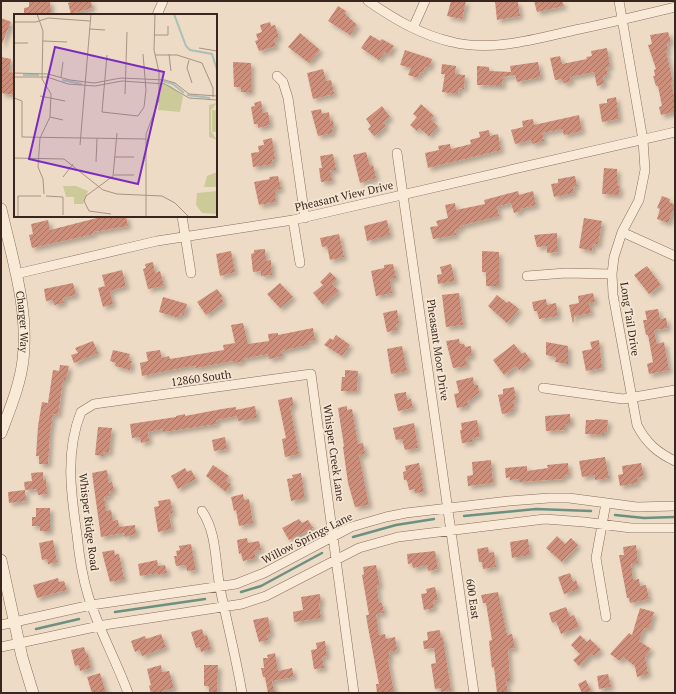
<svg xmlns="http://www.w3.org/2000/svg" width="676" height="694" font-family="'PT Serif',serif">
	<defs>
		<pattern id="building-hatch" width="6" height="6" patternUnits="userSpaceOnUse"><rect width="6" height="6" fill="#cc8f7b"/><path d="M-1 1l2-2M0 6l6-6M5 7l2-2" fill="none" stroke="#a77564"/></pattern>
		<filter id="shadow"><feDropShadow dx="3.5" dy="3.5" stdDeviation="2" flood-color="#0004"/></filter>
	</defs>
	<rect width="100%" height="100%" fill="#eedbc5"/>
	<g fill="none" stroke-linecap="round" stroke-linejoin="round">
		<path stroke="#6d9081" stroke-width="2.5" d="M615,515L644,518L675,517
			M464,516L536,509L591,511
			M353,537L396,525L434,519
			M241,592L261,586L322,553
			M115,612L205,599
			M36,629L79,619"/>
	</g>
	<path fill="url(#building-hatch)" filter="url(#shadow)" d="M29,1H50L51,14L24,15V8L29,7Z
		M74,1H91L92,8L71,14L68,3Z
		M451,1H466L462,19L447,16Z
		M495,1L518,2L520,16L497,20Z
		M534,1H562L564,6L537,12Z
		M338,6L346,11L345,14L357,25L350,35L328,21Z
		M1,18L11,22L1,46Z
		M270,22L271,26L275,25L279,38L274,39L276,46L259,51L255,41L258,40L256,34L262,32L260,25Z
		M668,32L671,42L667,43L668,51H666L673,82L671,83L675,100V112L661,115L659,107L662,106L658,86H656L653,76H655L654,70L656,69L648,45L652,44L650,35Z
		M300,33L320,50L309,63L288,47Z
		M370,35L380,41L382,39L394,46L388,55L385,52L379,60L361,48Z
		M607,48L610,67L606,68L608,75L603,76L604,84L597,86L594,72L570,77L571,82L563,83L562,79L555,80L550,58L560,56L562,64L587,59L586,57L592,56L591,51Z
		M405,50L432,59L429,68L425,67L423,73L420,72L418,78L408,75L411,68L400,65Z
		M1,57L11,59L9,72L15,73V95L1,93Z
		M233,62L251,63V92H241V87H234Z
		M538,62L541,77L517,82L515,75L503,77L502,86L477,85V66L489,67V71L511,72L510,66Z
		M442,64L456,66L455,74L465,75L464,89L459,88L458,94L442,92L445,74H441Z
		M323,69L326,81L331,80L334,94L313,99L307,73Z
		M616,97L619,119L602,122L599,104L607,103V99Z
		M261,101L263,113L268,112L270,125L258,128V124H254L251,107L255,106L254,103Z
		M421,104L434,116L431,120L438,126L429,136L419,128L417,131L410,125L417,117L413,114Z
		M382,106L390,117L383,123L386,126L374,136L368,129L371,126L366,119Z
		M321,109L322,114L329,112L330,121L333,120L334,128H332L333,133L318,136L311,111Z
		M579,115L582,131L564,135L562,129L542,133L544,141L532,144L531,140L515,144L511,130L523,127L522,121L533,119L534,125Z
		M489,130L490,136L498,134L501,150L428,168L425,153L439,150L438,146L450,144L451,149L471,144L470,140L480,137L479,132Z
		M272,138L275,159H272L273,164L253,167L251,153L259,152L258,146L264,145L263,140Z
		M366,152L370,166L373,165L376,178L360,183L353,155Z
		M333,154L336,170H330L332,181L321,182L319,168H322L320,156Z
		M604,168L617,169V186H620L619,195L602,194Z
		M278,176L281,189L275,190V202L259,205L254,182L270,179L269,177Z
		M575,176L577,186L573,187L574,193L554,197L551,184L558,183V179Z
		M518,191L519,195L533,191L536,205L520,209L521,211L514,213L511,203L499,206L497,207L499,216L460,226L461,229L455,230L456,235L433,239L430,227L438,226L436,221L448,218L445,205L455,203L456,210L485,204L484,200Z
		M662,196L670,199L669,202L675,205L668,223L657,219L660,209L657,208Z
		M97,216H126L128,226L93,232L94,234L32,248L29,235L33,234L31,224L48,220L50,230L97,218Z
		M584,218L602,221L598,245L593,244L592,251L579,248Z
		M387,220L390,235L367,241L364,226Z
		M557,233L558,252L547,253V246L537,247L534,235Z
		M339,234L344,257L330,260L327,246L322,247L320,238Z
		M265,249L266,261L271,260L272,275L261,276V271L253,272L251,254L254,253V250Z
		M231,251L235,272L220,276L216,254Z
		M482,251L499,252V286H486V272H482Z
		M153,262L155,273L160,271L164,286L148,289L143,269L146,268L145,264Z
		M393,264L396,278L390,279L392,293L376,296L371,271L384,268V265Z
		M451,264L455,281L438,284L437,275L442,274L440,267Z
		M647,266L661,285L649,294L634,275Z
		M122,270L126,286L110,291L113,304L103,307L98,288L105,286L102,275Z
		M330,272L337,279L332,284L339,291L323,305L313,293L323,285L320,282Z
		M73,283L76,295L63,298L64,303L54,305L53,300L46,301L44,289Z
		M280,283L293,297L280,308L267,294Z
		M217,289L223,297L221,298L224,302L206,315L197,302Z
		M459,293L463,325L446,327L442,295Z
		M593,293L595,302L589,303L591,313L575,316V314L573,324L569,305L579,303L578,296Z
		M497,295L507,303L509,301L519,309L507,323L488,306Z
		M163,297L187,304L184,315L180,314L179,318L159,312Z
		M546,299L547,305L556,303L558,316L539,319L537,311H534L532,302Z
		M658,309L660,319L666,318L668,328L654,330L657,344L664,342L669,370L649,374L647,364L653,362L648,335H646L643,320H647L645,311Z
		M397,310L399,323L396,324L397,330L387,332L383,313Z
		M243,323L248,344L269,341L268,334L278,333V335L313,328L315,340L307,342V345L281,351L282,356L269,359L268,354L242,359V362L233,363V361L196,368V366L186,367L142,376L140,363L148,361L146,352L160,350L162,358L169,356L170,359L224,350L223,345L235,343L231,325Z
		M336,335L350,345L342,356L324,345L330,338L333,340Z
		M459,339L460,344H464L465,347L471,346L472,356L466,357L467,366L453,368L446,341Z
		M599,340L602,368L586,371L582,351L592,349L590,342Z
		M93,341L98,353L74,363L71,355L78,353L75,348Z
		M546,342L568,346V364L555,362L556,357L546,355Z
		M514,344L522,354L525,352L531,361L519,370L516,366L504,375L493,360Z
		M402,346L407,371L391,374L387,349Z
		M113,350L130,354L128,360L132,361L130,370L115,366L116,363L110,361Z
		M60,365L69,366L66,380H63L58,415L53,414L50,433L48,464H39V456H36L38,426L42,402L48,403L53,370L59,371Z
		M345,370L358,371L357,391H341L342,377H345Z
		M473,377L474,385H478L479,393L467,402V406L457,408L454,394L459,393L456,381Z
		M514,387L516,400L513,401L515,408L512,409V412L502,414L498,395L503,394V389Z
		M406,392L407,400L411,399L413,408L398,411L394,394Z
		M292,397L294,406L290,407L299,454L285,457L282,439L286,438L278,400Z
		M255,406L257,418L238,421L237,416L216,420L217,424L163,432V429L148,432L149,441L141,443L140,437L132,438L130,424L176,417V416L185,414V416L222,409L236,407V410Z
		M347,406V410L352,409L358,444L363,443L365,454L359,455L369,505L355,507L348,483L343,447L344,446L338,408Z
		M570,414L571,424H565V430L546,431L545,416Z
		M595,419L608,420L607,431H604V435L585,434L586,420H595Z
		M477,420L480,437L472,438V442L462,443L460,430H462L461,423Z
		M414,423L418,448L405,450L402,439L396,440L393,428Z
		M98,427L112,428L109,453L103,452V456L95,455Z
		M225,437L227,449L214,451L212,440Z
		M605,457L609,478L595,480V475L582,477L579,461Z
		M491,460L493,483L468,486L467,476L473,475L472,462Z
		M419,463L424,492L415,493V489L409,490L407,480H404L403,472L406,471L405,466Z
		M568,463L569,475L563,476V479L519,482V479L510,480V477L506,478L505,468L527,466V471L548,468L547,465Z
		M641,463L644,476L637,478V483L620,486L618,475L623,474L622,466Z
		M213,465L229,476L226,481L231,484L226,492L206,476Z
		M185,468L187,472L191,470L196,479L178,489L171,476Z
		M107,470L109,483L112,482L114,491H109L110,496L104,497L106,511L111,510L113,521L118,520L119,527L135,525L136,534L125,537L124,533L101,537L92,473Z
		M43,472V480L46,479L47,494L38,495L37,489L25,490L24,482L32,481L31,473Z
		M301,473L305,498L291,501L287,479L293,478L292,475Z
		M25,490L26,501L9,503L8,492Z
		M243,494L244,500L249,499L253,523L239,526L236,510L234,511L231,497Z
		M170,499L173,513L169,514L172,529L158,532L154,507L159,506L158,501Z
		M36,508H50V531H40V526H32V517H36Z
		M299,519L302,523L308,520L313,528L289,540L282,528Z
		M557,536L565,544L571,538L578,545L562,562L546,548Z
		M247,538L248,543L259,541L261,550L254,551L256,558L243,561L241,553L239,554L237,540Z
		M528,539L530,555L512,558L510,542Z
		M53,540L57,562L48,564L47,559L42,560L39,543Z
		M191,544L196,570L187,571L186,565L176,566L174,556H177L176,551L180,550L179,546Z
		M636,545L638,563H631L633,580L639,579L640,586L646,585L649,599L630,603L629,598H627L619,555H624L623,547Z
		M488,547L489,553L494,552L496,567L483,569L482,562H479L477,549Z
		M114,550L115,555L119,554L124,579L110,582L102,552Z
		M435,551L438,569L428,571L427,565L413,568L412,563L408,564L407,554Z
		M157,560L158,566L165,565L167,573L158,575V573L140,576L138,564Z
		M376,565L380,585L377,586L379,603H382L384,613L376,614L379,635L385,634L386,639L395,637L397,650L389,652L390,659L388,660L394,692L386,693H377L376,684H379L368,627L366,615H369L362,575L364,574L363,567Z
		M570,573L573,582L576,580L579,589L564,594L558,577Z
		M58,578L59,582L64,581L67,590L37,598L33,585Z
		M435,587L438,600L433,601L434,608L424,610L421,594L427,593L426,589Z
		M498,592L507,635L512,634L515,648L508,649L510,681H506L508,693H497L494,667L492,668L489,641L492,640L486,603H483L481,595Z
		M320,594L321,603L319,604L321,618L294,622L293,612L303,610L301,597Z
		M566,607L570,617L574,615L579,627L561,634L556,621L552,623L549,613Z
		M640,608L654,612L649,629L644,628L639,641L651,649L645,657L648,674L637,677L635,666L623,657L620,661L610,654L629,633L632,635Z
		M268,617L271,634L267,635L268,640L259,642L253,620Z
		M202,629L204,636L207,635L211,649L201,652L200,647L196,648L191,632Z
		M440,630L441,638H443L451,690L441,692V688L435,689L431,664L436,663L434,648L424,649L423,641L428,640L427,632Z
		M161,634L166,647L142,656L140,650L135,652L131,641L145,636L146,639Z
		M580,635L587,642L590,639L601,650L594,656L591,654L579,666L573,660L580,654L571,645Z
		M325,641L327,656L322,657L324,668L314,669L311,650L317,649L316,643Z
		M84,647L86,654H88L91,668L80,671L79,665L75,666L71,650Z
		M275,653L278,671L292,668L294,677L272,681L275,693H268L265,677H263L261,668H264L263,658H268L267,655Z
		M161,665L162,672L169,671L174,688L162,691L163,693H151L149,686L151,685L147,669Z
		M204,665H218L217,692H209V686H204Z
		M100,673L106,693H92L87,677Z
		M608,674L611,687L599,689L597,676Z
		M586,680L591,691L582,693L578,684Z"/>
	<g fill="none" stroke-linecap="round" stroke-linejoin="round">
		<defs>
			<path id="minor" d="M368,1C394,19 421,35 452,42C492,52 535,39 575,30C608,23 642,15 675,7
				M619,1L643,140L645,170L639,200L622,232L614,257L612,274L613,295L637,425C646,443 658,453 675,461
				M157,15L163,1
				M413,28L425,1
				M277,76L283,82L288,98L305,218
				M397,153L474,693
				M182,216L191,273
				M293,220L300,263
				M622,232L675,256
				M16,274L157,241L293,220L675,132
				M527,276L566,273L612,274
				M543,388L623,399L675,390
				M606,503L596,558L606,617
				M202,511C217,533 215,562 220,588C227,623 236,657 242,693
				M1,625L91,605L236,584L264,573L351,527L386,517L406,513L509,501L549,498H569L637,507L675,506
				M1,647L104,625L242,604L266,596L359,548L398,537L545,519L584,522L631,528H675
				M128,693C116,660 98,628 88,595C82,575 79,555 77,535C71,494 65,452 81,412L94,404L311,374L354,693"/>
			<g id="tertiary">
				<path id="s1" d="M1,209C12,258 29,309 23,360C20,385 10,409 1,433"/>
				<path d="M1,560L22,657L33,693"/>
			</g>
		</defs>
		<use href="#minor" stroke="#896c5b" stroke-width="10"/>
		<use href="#tertiary" stroke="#896c5b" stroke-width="12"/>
		<use href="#minor" stroke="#f9ead8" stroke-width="9"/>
		<use href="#tertiary" stroke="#f9ead8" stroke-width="11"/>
	</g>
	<g text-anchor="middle" stroke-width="3.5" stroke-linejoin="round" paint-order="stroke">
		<g font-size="11" fill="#39271f" stroke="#f5e6d4">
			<text transform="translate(344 196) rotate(-13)" y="4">Pheasant View Drive</text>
			<text transform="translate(630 319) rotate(81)" y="4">Long Tail Drive</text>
			<text dy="4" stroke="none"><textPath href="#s1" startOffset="115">Charger Way</textPath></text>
			<text transform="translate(438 350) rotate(82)" y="4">Pheasant Moor Drive</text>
			<text transform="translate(201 378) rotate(-8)" y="4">12860 South</text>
			<text transform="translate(334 453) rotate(82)" y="4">Whisper Creek Lane</text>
			<text transform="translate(89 522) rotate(83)" y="4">Whisper Ridge Road</text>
			<text transform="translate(307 538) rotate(-27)" y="4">Willow Springs Lane</text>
			<text transform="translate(473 599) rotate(82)" y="4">600 East</text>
		</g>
	</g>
	<g transform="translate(14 14)">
		<rect width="203" height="203" fill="#eedbc5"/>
		<path d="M203,89L197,96V117L203,126L195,123V91ZM198,96H203V118H198ZM203,158V173H190L193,162ZM203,177V200L188,199L182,191L183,179Z" fill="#ccca98"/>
		<path d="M147,70L157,72L169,82L166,98L144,96ZM49,172H62L74,177L69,190H60V183H52Z" fill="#ccca98"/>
		<path fill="none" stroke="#a6c1b5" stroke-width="2" d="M160,0L172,32L176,36L198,40L203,56M9,61H25M48,66L68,70M148,67L159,70L170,79M173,81L196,84"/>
		<path fill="none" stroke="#a69383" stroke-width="1" d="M23,0L29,17L28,65L37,80L36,103L26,124L24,153L29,165L30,180M0,8H22L34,4L76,7M76,15L91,16M141,21H154V12M29,27L53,28M0,29H14M185,34L203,37M155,40L157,57M93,41L88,98L124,102L130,93L132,76L129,40M141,41H163L188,49L199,74V83M175,46L173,54L178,69M0,59L34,60L56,66L80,69L107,64L151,66L161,69L175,80L203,82M0,63H33L54,70L81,72L108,67L151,70L175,84L203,86M47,63L49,48M111,80L113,18M26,82L51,87M0,84L8,87V123L132,125M36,103L49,106M66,131L77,0M101,143H120M0,144L50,145L89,176L103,180L148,182L161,189L175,203M82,148L83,124M100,161H120M49,163L59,150M32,182L49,183V201M97,200L75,197L70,187L72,182L99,162L103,119M4,203V182H27M8,203H38M132,203V120L145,86V58L140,36L141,0"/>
		<path fill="#7b2cbf" fill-opacity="0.15" stroke="#7b2cbf" stroke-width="2" d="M41,33L150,58L124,170L15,145Z"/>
		<rect width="203" height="203" fill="none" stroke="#39271f" stroke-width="2"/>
	</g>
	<rect width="676" height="694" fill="none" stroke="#39271f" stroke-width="4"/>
</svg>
